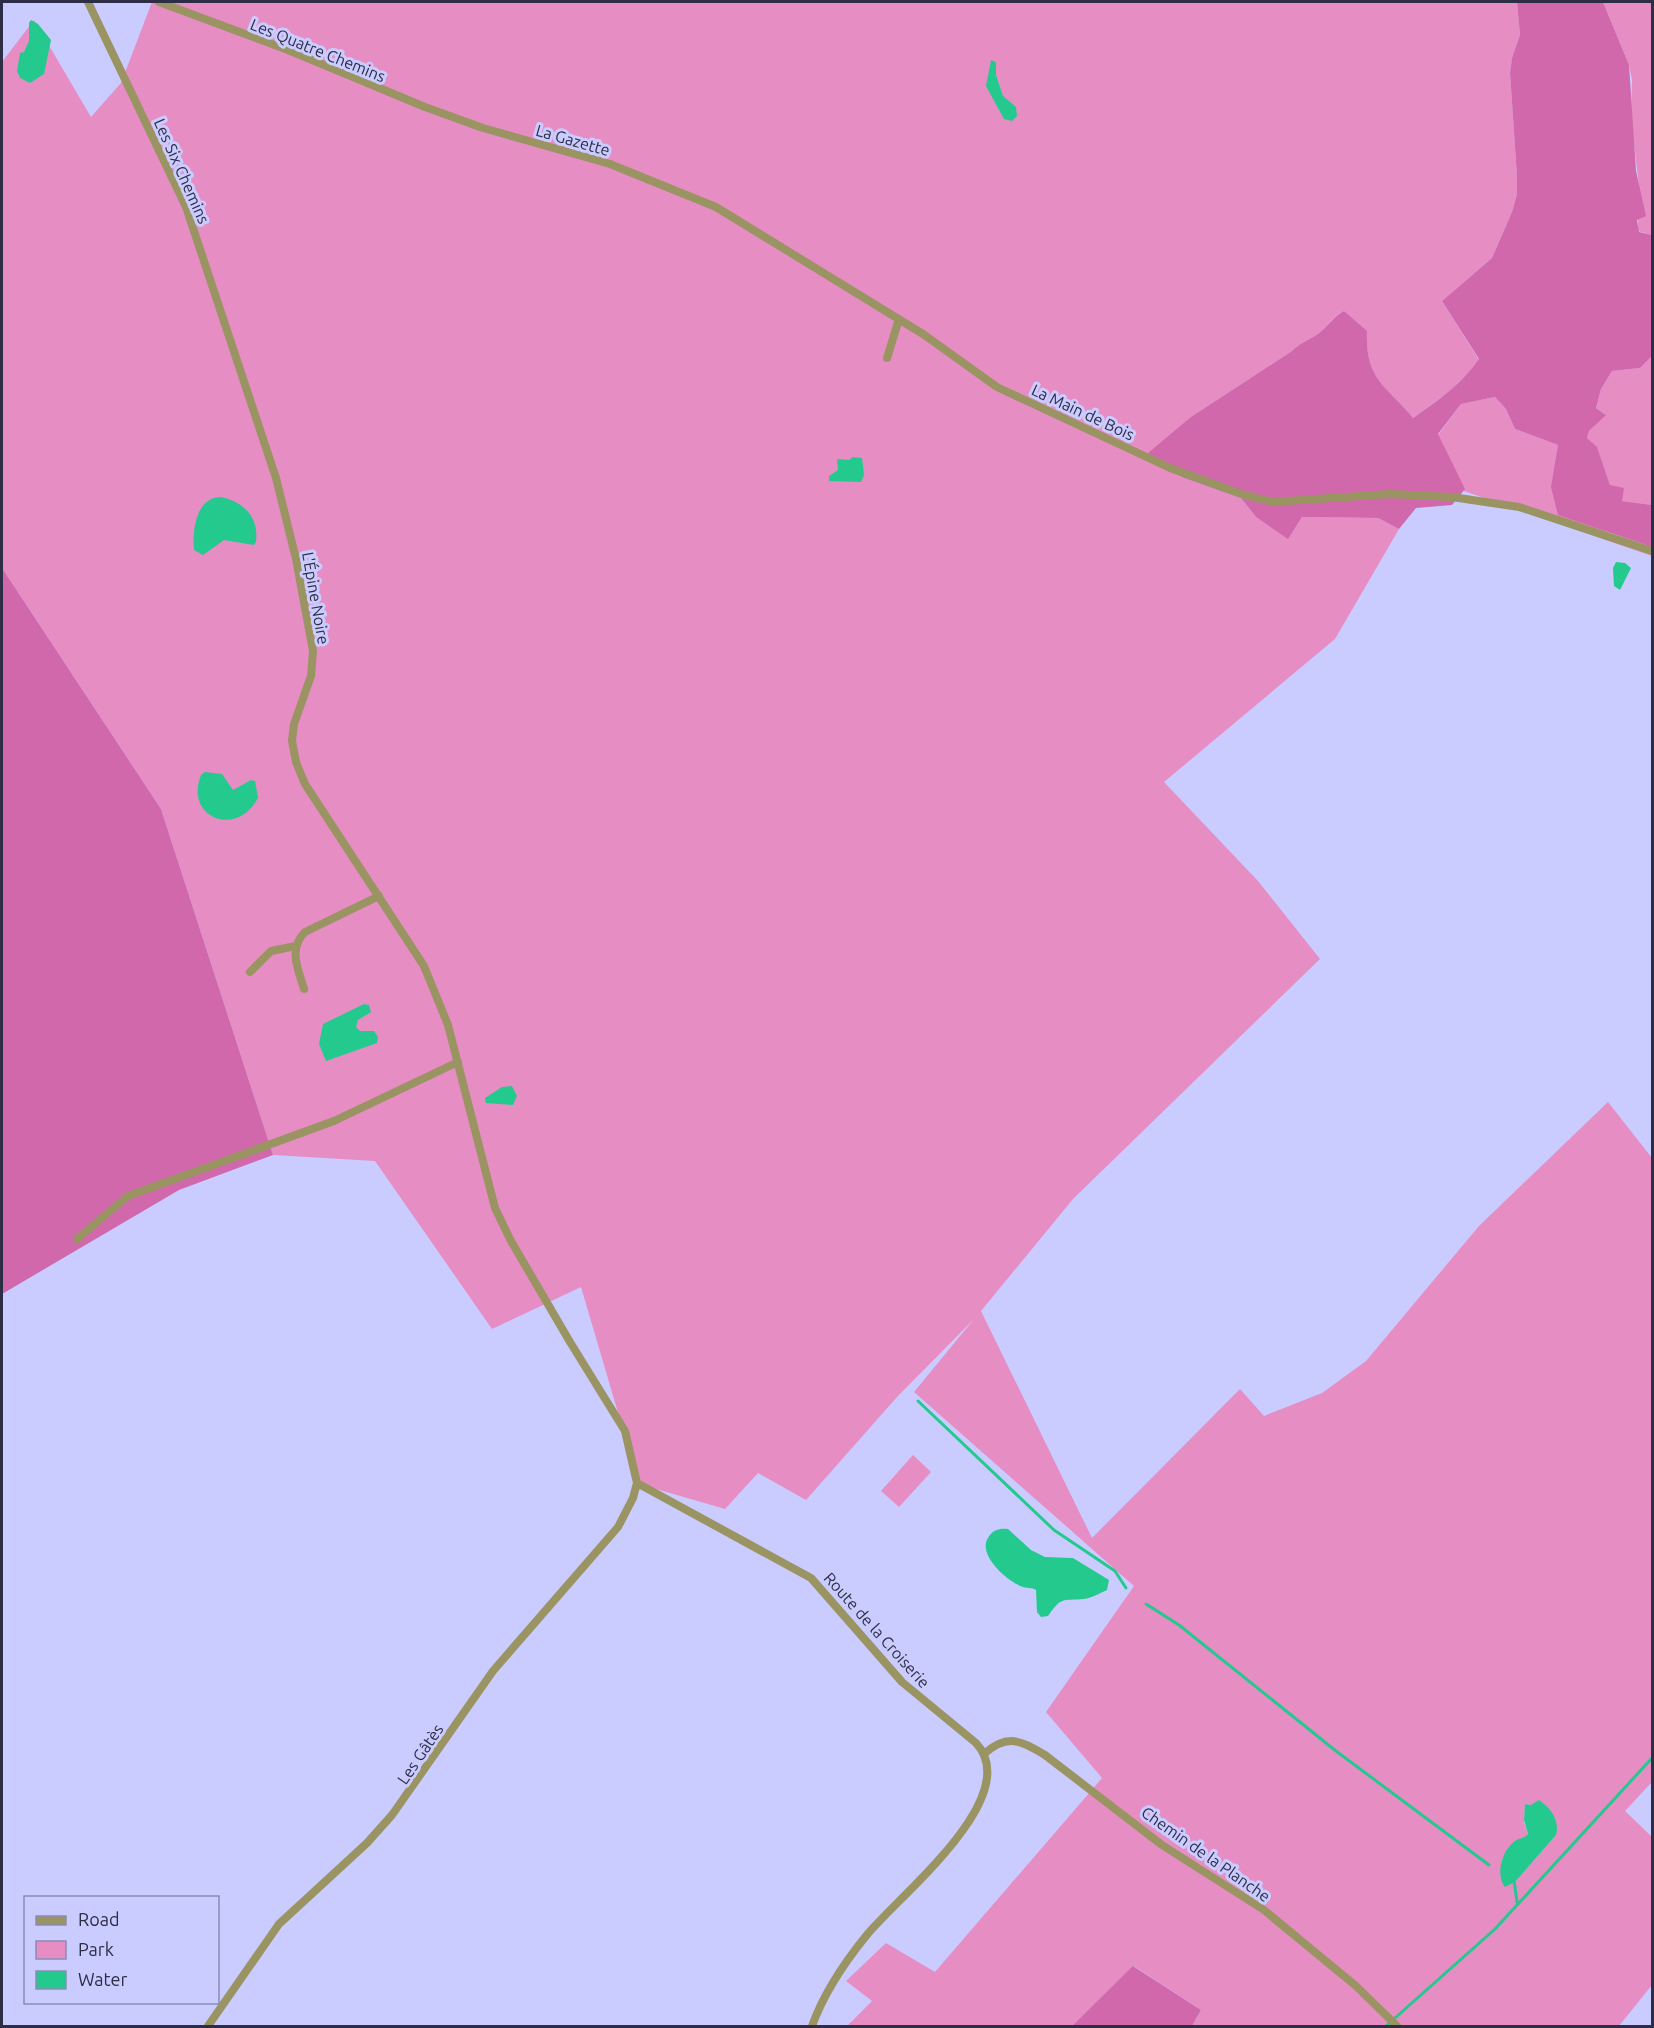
<svg xmlns="http://www.w3.org/2000/svg" width="1654" height="2028" font-family="Ubuntu,sans-serif">
	<rect width="100%" height="100%" fill="#caccff"/>
	<path fill="#e68dc4" fill-rule="evenodd" d="M152,2H1517L1520,35L1512,58L1510,73L1517,176V194L1512,212L1492,258L1442,301L1479,360C1462,383 1436,402 1413,418C1386,385 1365,381 1367,332L1344,311C1330,318 1326,330 1313,337C1305,342 1299,344 1292,351L1191,417L1184,478L1241,498L1256,517L1288,538L1302,517L1378,518L1399,529L1335,639L1164,782L1258,881L1320,959L1073,1199L981,1311L1092,1538L1240,1389L1264,1416L1322,1393L1366,1361L1479,1226L1608,1102L1652,1158V1782L1625,1811L1652,1837V1985L1619,2026H1192L1201,2010L1134,1966L1072,2026H847L872,2001L846,1981L886,1943L935,1972L1102,1778L1046,1712L1134,1586L914,1392L974,1319L897,1397L806,1500L758,1473L725,1509L639,1484L581,1287L492,1329L375,1161L273,1155L161,809L2,568V62L34,20L91,117L121,83ZM1525,1804L1531,1805L1556,1835L1515,1882L1501,1878L1502,1859L1528,1834L1524,1822Z
		M1603,2H1652V235L1638,231L1639,186L1631,118L1632,80L1629,65Z
		M1652,356V505L1622,501L1610,485L1597,448L1587,438L1589,431L1605,414L1596,408L1601,389L1612,371L1640,368Z
		M1495,397L1506,409L1515,429L1558,445L1556,464L1607,533L1652,547V556L1464,491L1438,435L1461,404Z
		M913,1455L931,1472L899,1507L881,1491Z"/>
	<path fill="#d068ab" d="M1517,2H1603L1629,65L1636,171L1646,216L1637,220L1639,232L1652,235V356L1640,368L1612,371L1601,389L1596,408L1606,415L1589,431L1587,438L1597,447L1610,485L1624,488L1622,501L1652,505V547L1558,515L1551,487L1558,445L1515,429L1506,409L1495,397L1461,404L1438,434L1465,489L1452,505L1416,508L1399,529L1378,518L1302,517L1288,539L1256,517L1241,498L1184,478L1148,453L1191,417L1292,351C1299,344 1305,342 1313,337C1326,330 1331,318 1344,311L1367,331C1365,381 1386,385 1413,418C1436,402 1463,383 1479,359L1442,301L1492,258L1512,212L1517,194V176L1510,73L1512,58L1520,35Z
		M2,568L161,809L273,1155L179,1190L2,1294Z
		M1133,1966L1201,2010L1192,2026H1072Z"/>
	<path fill="#24c98e" d="M31,20L38,24L51,40L44,74L30,83L20,78L17,71L20,53L24,52L29,41V23Z
		M991,60L996,62V75L1003,96L1016,107L1017,116L1012,121L1004,119L986,86Z
		M853,457L862,458L864,475L861,482L829,481V476L838,470L837,459L849,460Z
		M221,497C244,502 259,517 256,542L254,545L224,540L203,555L194,550C192,531 196,497 221,497Z
		M1616,562L1625,563L1631,568L1620,590L1614,586L1613,568Z
		M205,772L222,774L233,790L251,780L255,781L258,798C236,839 184,817 201,775Z
		M364,1004L369,1005L371,1012L358,1020L356,1027L360,1031H374L378,1037L377,1043L326,1061L319,1044L323,1024Z
		M512,1086L517,1096L513,1105L486,1103L485,1098L502,1087Z
		M1008,1529L1031,1550L1045,1557L1073,1558L1109,1580L1107,1590C1100,1593 1092,1598 1084,1599C1062,1601 1062,1596 1048,1616L1041,1617L1037,1612L1036,1590C1031,1587 1028,1589 1023,1587C1008,1582 977,1555 988,1538C992,1530 1000,1528 1008,1529Z
		M1539,1800C1551,1808 1560,1821 1556,1835L1515,1882L1505,1887C1495,1875 1502,1850 1515,1841C1519,1838 1523,1839 1528,1834L1524,1820L1525,1804L1531,1805Z"/>
	<g fill="none" stroke-linecap="round" stroke-linejoin="round">
		<path stroke="#24c98e" stroke-width="3" d="M918,1401L1054,1530L1115,1571L1126,1588
			M1146,1604L1179,1625L1336,1751L1489,1865
			M1514,1880L1517,1902
			M1386,2026L1495,1929L1652,1758"/>
		<path stroke="#9a9462" stroke-width="8" d="M88,2L186,207L276,478L296,559L313,651L311,676L294,724L292,741L296,762L305,784L424,966L448,1025L495,1208L511,1241L570,1342L625,1431L637,1483L633,1498L618,1527L493,1671L392,1815L367,1843L279,1924L208,2026
			M159,2L288,50L425,107L483,128L610,164L716,207L923,334L997,387L1170,468L1244,495L1273,502L1390,494L1452,497L1519,507L1652,551
			M887,358L899,319
			M250,972L271,951L296,946
			M304,989C298,969 288,949 305,932L379,896
			M77,1239L128,1196L334,1121L458,1062
			M637,1483L811,1578L902,1682L976,1743C1026,1797 897,1897 866,1936C844,1963 824,1993 812,2026
			M985,1753C1008,1733 1021,1741 1045,1755L1162,1845L1264,1910L1356,1986L1397,2026"/>
	</g>
	<g text-anchor="middle" stroke-width="6" stroke-linejoin="round" paint-order="stroke">
		<g font-size="16" fill="#2d2d46" stroke="#caccff">
			<text transform="translate(318 50) rotate(22)" y="6">Les Quatre Chemins</text>
			<text transform="translate(573 140) rotate(16)" y="6">La Gazette</text>
			<text transform="translate(182 171) rotate(66)" y="6">Les Six Chemins</text>
			<text transform="translate(1083 412) rotate(25)" y="6">La Main de Bois</text>
			<text transform="translate(316 598) rotate(80)" y="6">L'Épine Noire</text>
			<text transform="translate(877 1630) rotate(48)" y="6">Route de la Croiserie</text>
			<text transform="translate(420 1754) rotate(-56)" y="6">Les Gâtès</text>
			<text transform="translate(1206 1854) rotate(35)" y="6">Chemin de la Planche</text>
		</g>
	</g>
	<rect width="1654" height="2028" fill="none" stroke="#2d2d46" stroke-width="6"/>
	<rect x="24" y="1896" width="195" height="108" fill="#caccff" stroke="#8b8cb5" stroke-width="1.5"/>
	<rect x="36" y="1916" width="30" height="9" fill="#9a9462" stroke="#8b8cb5" stroke-width="1.5"/>
	<text x="78" y="1926" font-size="18" fill="#2d2d46">Road</text>
	<rect x="36" y="1941" width="30" height="18" fill="#e68dc4" stroke="#8b8cb5" stroke-width="1.5"/>
	<text x="78" y="1956" font-size="18" fill="#2d2d46">Park</text>
	<rect x="36" y="1971" width="30" height="18" fill="#24c98e" stroke="#8b8cb5" stroke-width="1.5"/>
	<text x="78" y="1986" font-size="18" fill="#2d2d46">Water</text>
</svg>
